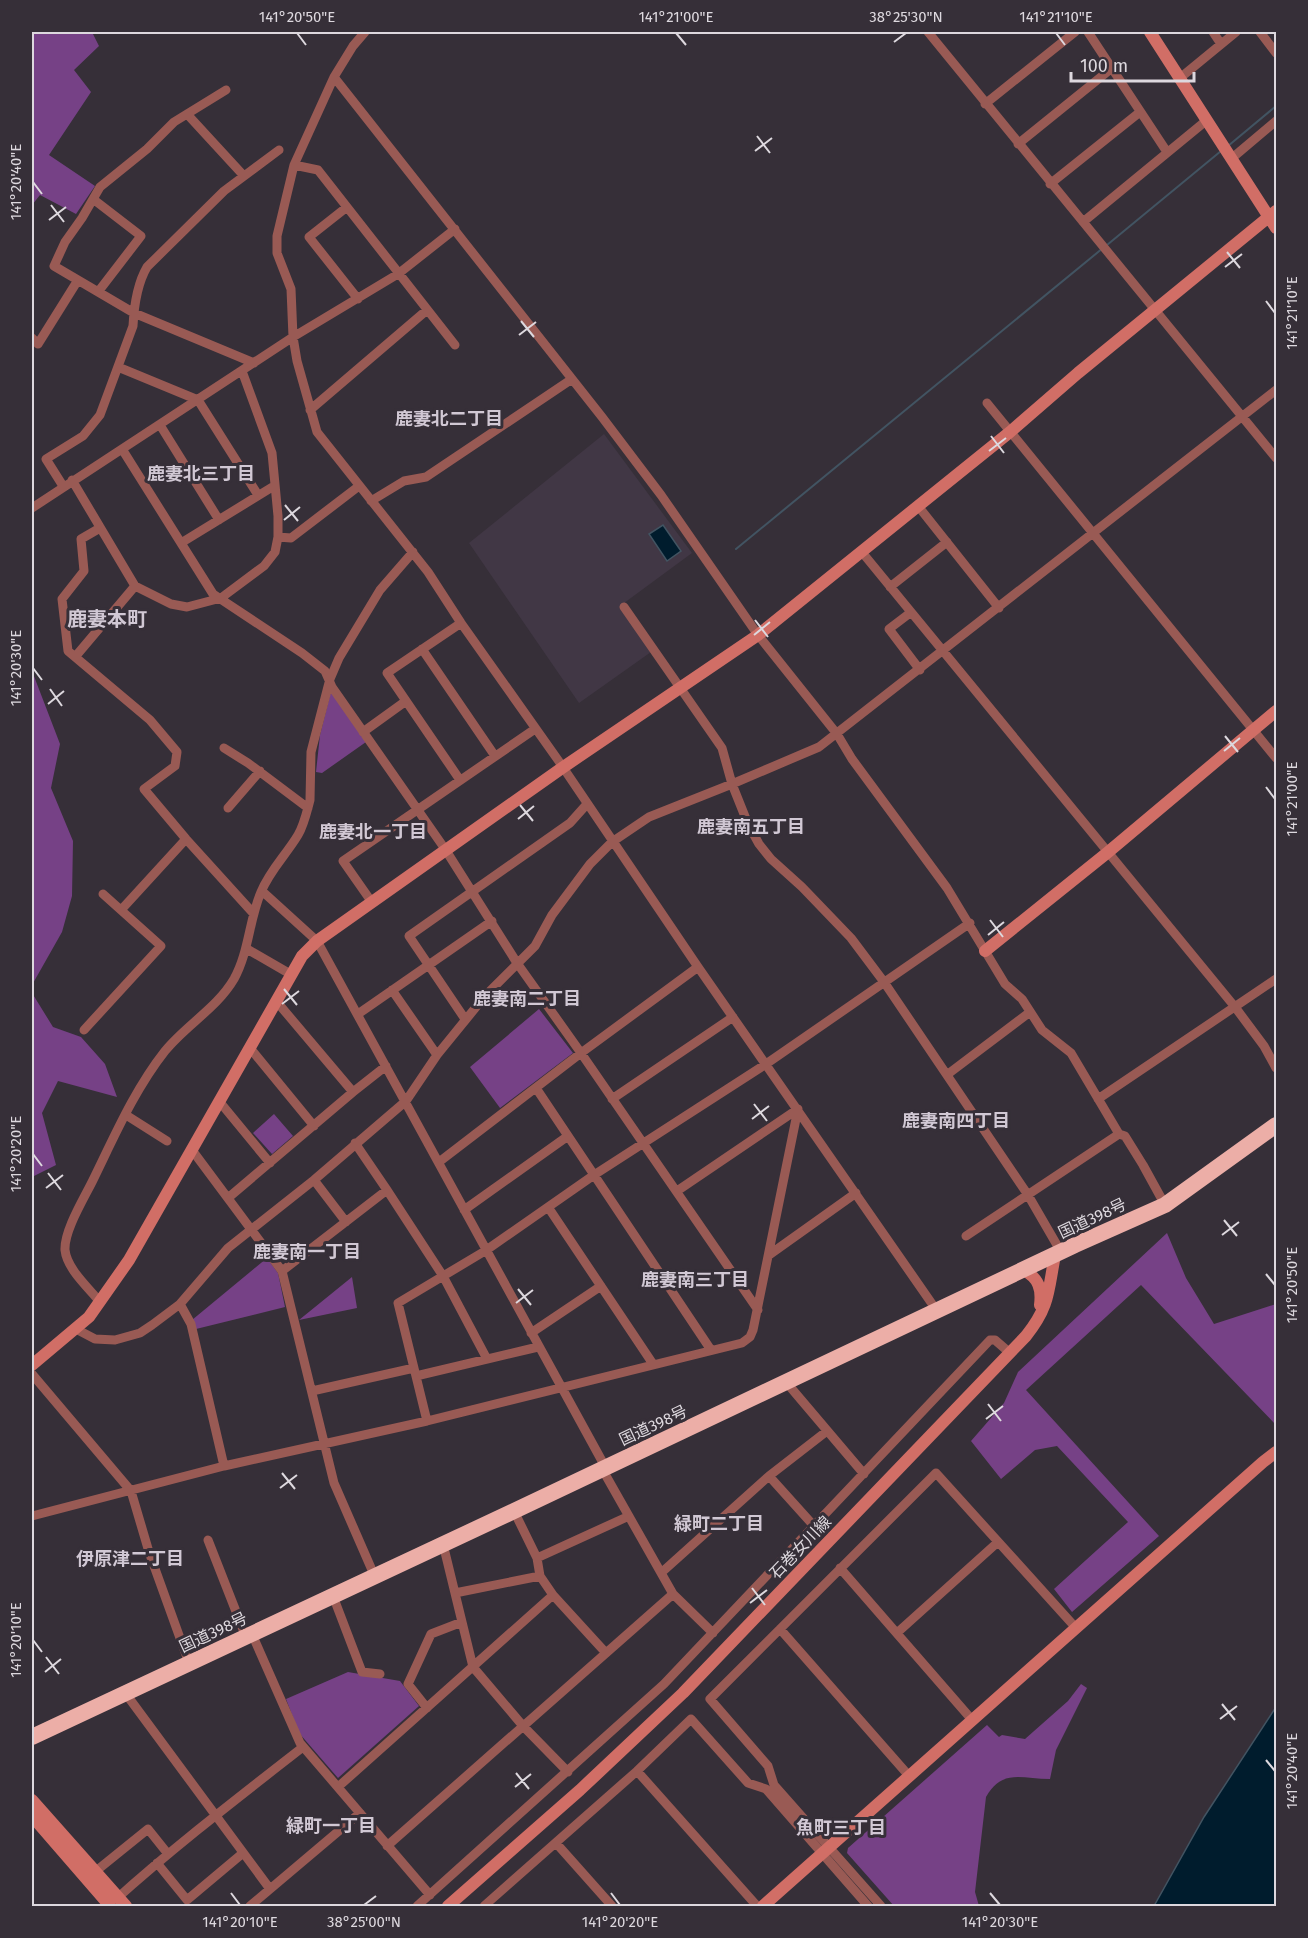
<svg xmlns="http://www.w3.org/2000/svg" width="1308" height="1938" font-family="'Fira Sans','Noto Sans JP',sans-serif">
	<rect width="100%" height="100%" fill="#362f38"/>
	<path fill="#413745" d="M604,434L692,553L620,606L651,652L579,703L469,543Z"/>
	<path fill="#764186" d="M32,32H92L99,46L74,70L91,92L49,155L95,186L76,214L40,195L32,205Z
		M32,671L60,744L51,788L73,841L72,896L62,932L32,985Z
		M331,691L366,742L322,773L316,772L320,735Z
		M32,993L53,1027L81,1037L105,1064L117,1097L58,1081L42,1113L56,1165L32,1177Z
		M539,1009L573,1053L500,1108L470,1067Z
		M274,1114L293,1136L272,1154L253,1133Z
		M1167,1233L1186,1278L1214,1324L1276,1304V1425L1141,1285L1026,1390L1159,1536L1072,1612L1054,1589L1128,1522L1057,1446L1035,1450L1001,1479L971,1441L1004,1403L1018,1372Z
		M267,1258L278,1273L285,1307L196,1329L192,1320Z
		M352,1277L357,1308L299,1320Z
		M348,1672L400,1681L419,1706L338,1778L299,1733L286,1699Z
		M1081,1684L1087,1688L1056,1750L1050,1779C1021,1779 1003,1768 986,1797L975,1892L979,1906H894L847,1853L848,1848L987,1725L999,1737L1002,1735L1025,1739L1068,1701Z"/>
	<path fill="#001c2d" stroke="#425462" stroke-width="1.5" d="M663,525L681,551L667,561L649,534Z
		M1276,1707V1906H1154L1204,1817Z"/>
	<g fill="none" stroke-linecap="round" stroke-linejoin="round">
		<path stroke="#425462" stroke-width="2" d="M1228,146L1276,106
			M1107,245L1221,151
			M736,549L1103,248"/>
		<path stroke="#995a54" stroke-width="9" d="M365,32L353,46L334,77L294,165L277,236V253L291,289L293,337L297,361L317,432L428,572L461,623L558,760L698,967L937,1311
			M928,32L1276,458
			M1088,32L1167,152
			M1213,32L1221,44
			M1260,32L1276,53
			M334,77L602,417L661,495L758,635L837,734L852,759L947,888L1005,984L1022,999L1042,1030L1071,1053L1119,1134L1125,1136L1143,1165L1165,1205
			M1180,78L1236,32
			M226,90L174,122L147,149L100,187L82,218L65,242L54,266L134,313L254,363
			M985,104L1075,32
			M187,114L244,176
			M1018,144L1112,68
			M1231,159L1276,121
			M294,165L318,170L455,345
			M1050,184L1140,112
			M93,199L141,236L98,292
			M347,207L309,237L358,299
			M1083,222L1207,120
			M32,338L38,344L78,280
			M118,367L198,400L258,495
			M987,403L1276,758
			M310,410L427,310
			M160,425L219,520
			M122,449L213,594L302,653L325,671L332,687L445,849L517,963L581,1053L758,1310
			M72,480L135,586L171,604L187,607L221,598L264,566L275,552L278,537V516L272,453L242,371
			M63,486L46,459L83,436L100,415L133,326C134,307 137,284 147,267L224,191L279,150
			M371,501L404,481L426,477L572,379
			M918,506L999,608
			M32,508L293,337L398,274L455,229
			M100,528L81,539L84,571L62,599L68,651L150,720L177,752L175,766L144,789L186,839L253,913
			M278,537L291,538L359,486
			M181,543L274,486
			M861,551L1235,1007L1264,1046L1276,1068
			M890,587L947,542
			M624,607L722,748L732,784L748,824L759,844L771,859L802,887L851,938L884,982L1028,1195L1061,1252
			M910,613L889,629L920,670
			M422,649L495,756
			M75,657L135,586
			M363,732L406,701
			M224,748L248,763L308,808
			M460,780L387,673L461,623
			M228,808L260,771
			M262,891L317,941L602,1461L605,1474L673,1594L713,1633
			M371,901L343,861L535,729
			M121,910L186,839
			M247,949L292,975
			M392,990L437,1055
			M277,1002L353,1092
			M358,1014L492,921
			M465,1019L409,936L570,823L587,804
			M84,1030L161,946L103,894
			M250,1048L314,1126
			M948,1074L1030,1012
			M536,1088L711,1350
			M612,1099L733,1017
			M1098,1099L1276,979
			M219,1101L270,1163
			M126,1115L167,1141
			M355,1143L387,1190L443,1276L487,1359
			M192,1150L282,1271L334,1483L375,1577
			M439,1162L581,1053L698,967
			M314,1180L346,1222
			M677,1191L798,1109
			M228,1198L353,1092L386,1066
			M548,1207L653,1364
			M464,1210L568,1136
			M966,1236L1119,1134
			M769,1255L856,1193
			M282,1271L387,1190
			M100,1302C88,1287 67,1269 65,1250C64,1230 85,1197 94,1178C115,1135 135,1089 165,1051C186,1025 217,1008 234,979C249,952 249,920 261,892C270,870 286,855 298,835C304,825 307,811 310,800L311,752L330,679L339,658L380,590L413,552
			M180,1304L191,1324L224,1466
			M76,1329L95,1339L115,1340L140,1333L152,1325L180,1304L228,1248L314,1180L406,1101L437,1055L485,996L535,946L552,915L590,864L612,842L649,817L732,784L819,747L1276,390
			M531,1333L601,1286
			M32,1374L131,1491L149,1552L189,1663
			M416,1376L538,1347
			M786,1382L864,1474
			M312,1391L414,1368
			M427,1421L398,1303L485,1251L594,1175L766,1064L970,923
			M769,1476L814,1526
			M514,1511L537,1558L540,1576L553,1595L606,1653
			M32,1516L224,1466L427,1421L742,1343L750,1337L753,1330L798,1109
			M208,1540L246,1637
			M443,1544L473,1667L523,1726L568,1772
			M537,1558L629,1516
			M840,1568L973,1721
			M661,1573L769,1476L827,1431
			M455,1593L540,1576
			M333,1596L362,1672L380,1674
			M780,1629L910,1777
			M898,1632L998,1542
			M252,1634L300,1743L430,1895
			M126,1694L270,1889
			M427,1708L408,1684L431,1634L462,1622
			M637,1771L757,1906
			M338,1787L553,1595
			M556,1843L612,1906
			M387,1846L673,1594
			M157,1863L187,1900L243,1853
			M96,1871L148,1829L168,1854
			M114,1901C175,1846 239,1797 303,1747
			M250,1906L360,1813
			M417,1906L664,1684L990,1340H995L1010,1353
			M484,1906L637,1771L691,1719L748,1783L766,1789L868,1906
			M881,1906L774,1785L768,1766L710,1699L936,1473L1076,1628"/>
		<path stroke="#d16e66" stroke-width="12" d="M1150,32L1276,228
			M985,951L1107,853L1276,711
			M1023,1270C1039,1278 1042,1289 1040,1305
			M32,1365L89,1317L129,1260L302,956L317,941L562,768L758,635L1010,432L1078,373L1276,211
			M32,1800L126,1906
			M32,1816L110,1906
			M448,1906L580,1790L683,1693L1026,1336C1050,1306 1048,1291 1055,1255
			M763,1906L1263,1462L1276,1452"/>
		<path stroke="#ecaea7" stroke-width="16" d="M32,1737L514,1511L1075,1245L1165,1205L1276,1125"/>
	</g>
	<path fill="none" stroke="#ddd8de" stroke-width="2" d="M297,33L306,45M676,33L686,45M1056,33L1065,45M894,42L906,33M757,136L770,153M755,151L772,138M33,182L42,194M51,205L64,222M49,220L66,207M1227,252L1240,268M1225,267L1242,254M1266,301L1275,313M521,321L534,337M519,335L536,322M991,436L1004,453M989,451L1006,438M285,505L298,521M284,520L300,507M755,620L768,637M754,635L770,622M33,668L42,680M50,689L62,706M48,704L64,691M1225,736L1238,752M1224,751L1240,738M1266,787L1275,799M520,805L533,821M518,819L534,806M990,920L1003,937M988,935L1004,922M284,989L297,1005M282,1004L299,991M754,1104L767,1121M752,1119L769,1106M33,1154L42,1166M48,1173L61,1190M46,1188L63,1175M1224,1220L1237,1236M1222,1235L1239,1222M1266,1274L1275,1285M518,1289L531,1305M516,1303L533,1290M988,1404L1001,1421M986,1419L1003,1406M282,1473L295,1489M280,1488L297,1475M752,1588L765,1605M750,1603L767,1590M33,1640L42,1652M46,1657L59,1674M45,1672L61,1659M1222,1704L1235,1720M1220,1719L1237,1706M1266,1760L1275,1771M516,1773L529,1789M515,1787L531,1774M231,1893L240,1905M611,1893L620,1905M990,1893L1000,1905M364,1905L376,1896"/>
	<g text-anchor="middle" stroke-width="6" stroke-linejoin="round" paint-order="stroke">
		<g font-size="16" fill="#ddd8de" stroke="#362f38">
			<text transform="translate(1092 1218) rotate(-25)" y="6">国道398号</text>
			<text transform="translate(653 1425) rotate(-25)" y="6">国道398号</text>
			<text transform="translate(800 1547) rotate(-46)" y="6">石巻女川線</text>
			<text transform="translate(213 1632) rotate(-25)" y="6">国道398号</text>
		</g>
		<g font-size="18" font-weight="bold" fill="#d1c8d4" stroke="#362f38">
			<text x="449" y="425">鹿妻北二丁目</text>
			<text x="201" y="480">鹿妻北三丁目</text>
			<text x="751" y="833">鹿妻南五丁目</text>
			<text x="373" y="838">鹿妻北一丁目</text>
			<text x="527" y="1005">鹿妻南二丁目</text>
			<text x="956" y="1127">鹿妻南四丁目</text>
			<text x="307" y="1258">鹿妻南一丁目</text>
			<text x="695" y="1286">鹿妻南三丁目</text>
			<text x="719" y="1530">緑町二丁目</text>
			<text x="130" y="1565">伊原津二丁目</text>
			<text x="331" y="1832">緑町一丁目</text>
			<text x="841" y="1834">魚町三丁目</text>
		</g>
		<g font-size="20" font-weight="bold" fill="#d1c8d4" stroke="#362f38">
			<text x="107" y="626">鹿妻本町</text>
		</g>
	</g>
	<rect width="1308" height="1938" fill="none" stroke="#362f38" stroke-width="66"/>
	<path d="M1071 72v9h123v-9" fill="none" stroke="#ddd8de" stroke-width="3"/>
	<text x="1080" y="72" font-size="18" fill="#ddd8de" stroke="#362f38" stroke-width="4.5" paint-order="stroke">100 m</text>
	<rect x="33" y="33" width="1242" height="1872" fill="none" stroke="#ddd8de" stroke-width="2"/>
	<g font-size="15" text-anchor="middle" fill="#ddd8de">
		<text x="297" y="22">141°20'50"E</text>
		<text x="676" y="22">141°21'00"E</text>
		<text x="906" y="22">38°25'30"N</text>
		<text x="1056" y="22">141°21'10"E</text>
		<text transform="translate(16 182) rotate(-90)" y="5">141°20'40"E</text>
		<text transform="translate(1292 313) rotate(-90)" y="5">141°21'10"E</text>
		<text transform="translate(16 668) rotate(-90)" y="5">141°20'30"E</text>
		<text transform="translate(1292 799) rotate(-90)" y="5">141°21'00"E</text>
		<text transform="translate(16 1154) rotate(-90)" y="5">141°20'20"E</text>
		<text transform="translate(1292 1285) rotate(-90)" y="5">141°20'50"E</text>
		<text transform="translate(16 1640) rotate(-90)" y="5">141°20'10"E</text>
		<text transform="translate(1292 1771) rotate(-90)" y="5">141°20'40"E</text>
		<text x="240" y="1927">141°20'10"E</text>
		<text x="364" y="1927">38°25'00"N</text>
		<text x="620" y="1927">141°20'20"E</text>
		<text x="1000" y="1927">141°20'30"E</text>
	</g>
</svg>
